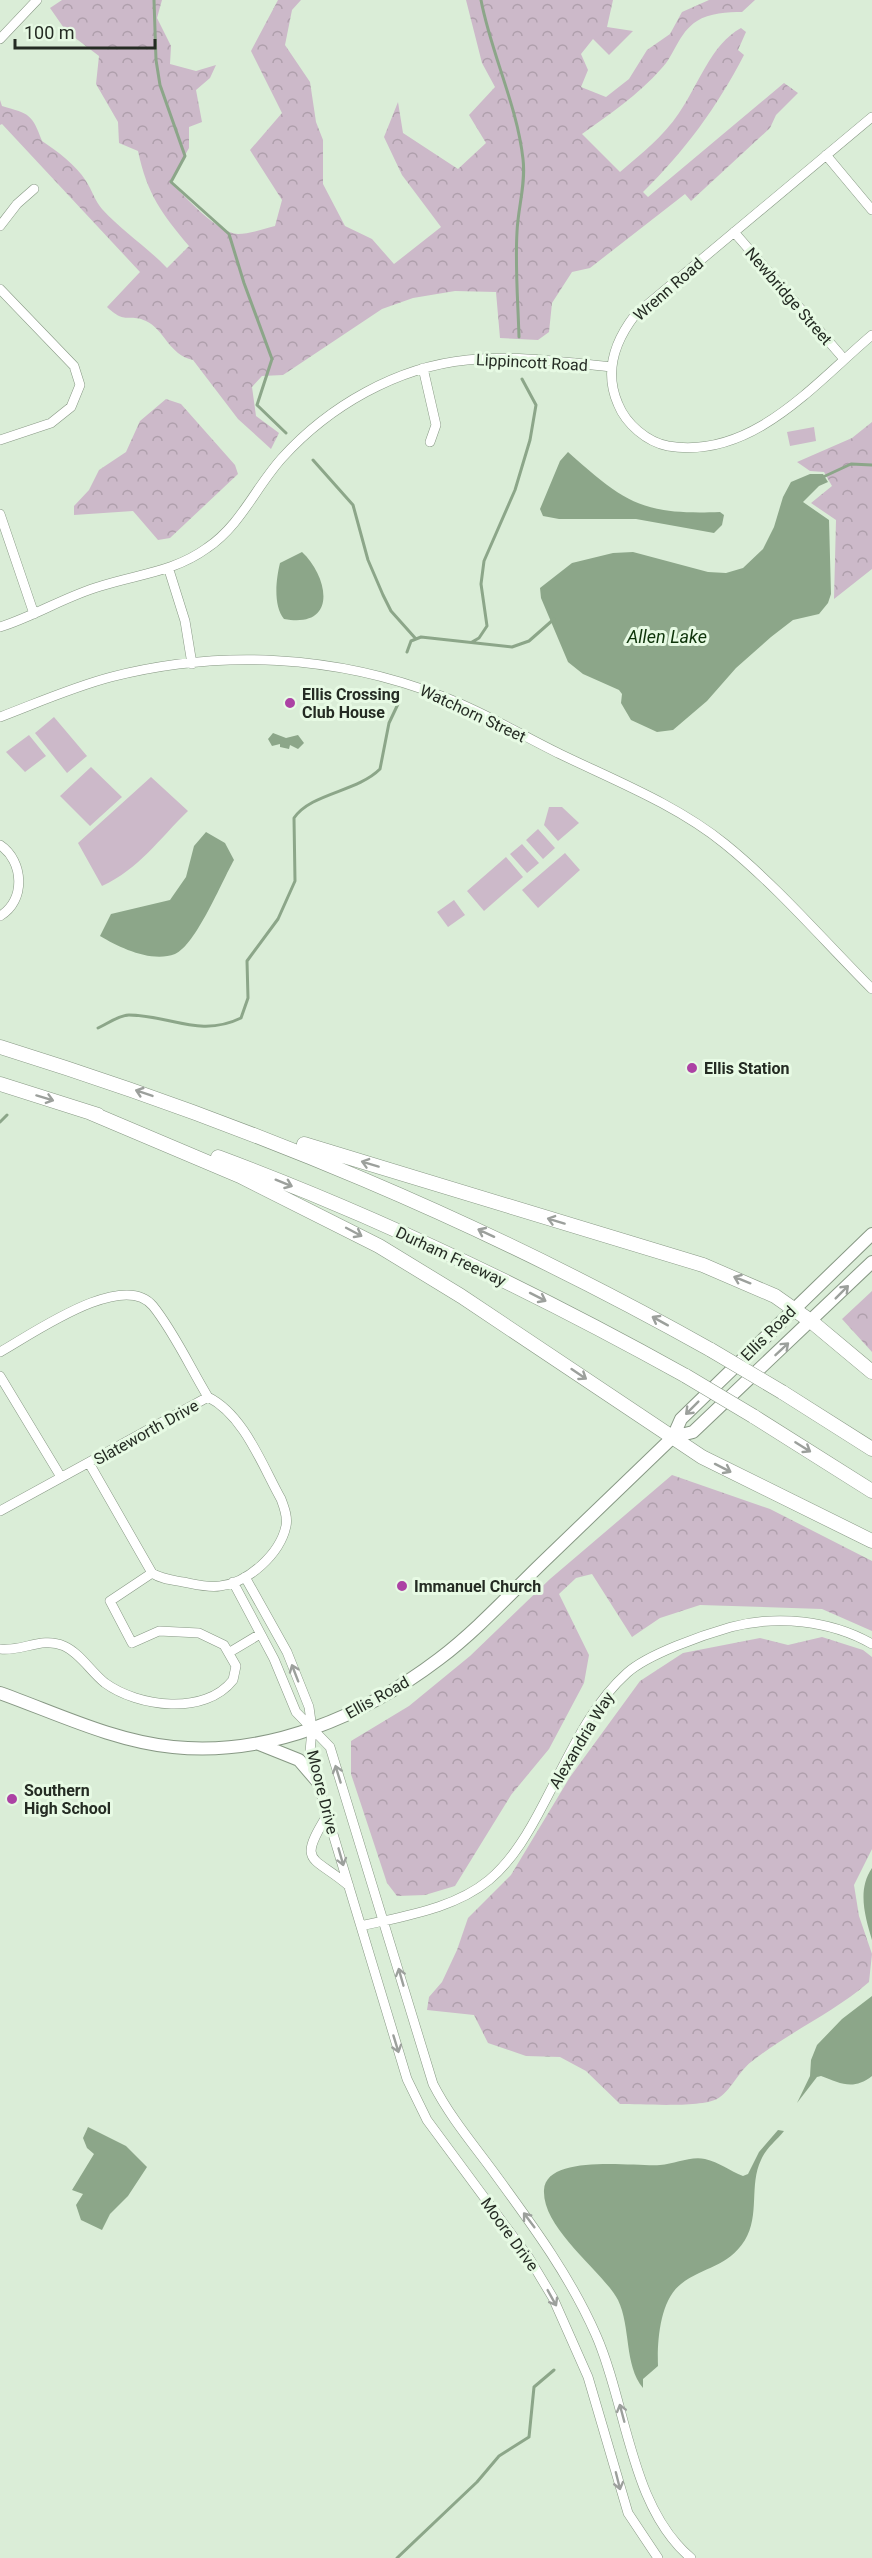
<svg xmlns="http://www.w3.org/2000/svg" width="872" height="2558" font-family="Roboto,sans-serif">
	<defs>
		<pattern id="forest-crowns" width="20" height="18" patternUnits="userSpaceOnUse" patternTransform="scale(1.5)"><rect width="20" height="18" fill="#ccb9c9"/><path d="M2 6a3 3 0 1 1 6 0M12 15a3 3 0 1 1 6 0" fill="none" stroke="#af9fac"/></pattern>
	</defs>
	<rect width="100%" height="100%" fill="#daedd7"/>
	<path fill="url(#forest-crowns)" d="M62,0H162L157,18L171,46L170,64L196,71L216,65L210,78L196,90L202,122L189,127V148L170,182C186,197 217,233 238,234C249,234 264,229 275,226L282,200L250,150L282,113L251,51L278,0H301L292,10L285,45L310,82L316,122L323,140V184L345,226L372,239L394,264L441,227L402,175L384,137L398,102L403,133L458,169L486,143L469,115L495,87L482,63L466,0H613L607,27L633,31L609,55L593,39L581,54L588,70L581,87L606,97L629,79L647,50L670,34L682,12L709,0H755L742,12C728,12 709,13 697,21C678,33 675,55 661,69C638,95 610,114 582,134L620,172C641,154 663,137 679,113C698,86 711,44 741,28L746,32L738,50L744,55C717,107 685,151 643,192L648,197L784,83L798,93L776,115L770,128L691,201L685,194L590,268L572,272L552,303L549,332L538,340L500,338L496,292L455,291L413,298L382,309L283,375L262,376L252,387L256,416L279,433L271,449L238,419L193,360C169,355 164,329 146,321C128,313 126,325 107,307L140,272L2,124L0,125V100L2,106C30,114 32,114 42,141C57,151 76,165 86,181C92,190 95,201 102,209C122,231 147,247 167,268L189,246C162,214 147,194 138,151L119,143L118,122L96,84L99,56L66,31L50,8Z
		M166,399L181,404L235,465L238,474L170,538L158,540L133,511L74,515V506L89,490L99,470L126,452L140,421Z
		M872,422V569L834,599L836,520L811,503L832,486L824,472L810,471L797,462L852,438Z
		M872,1291V1352L842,1319Z
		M672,1475L770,1509L872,1561V1631L822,1609L700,1605L660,1618L632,1637L592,1574L576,1578L559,1594L589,1655L584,1683L549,1749L511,1795L455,1886L425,1895L397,1896L387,1883L351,1774V1741L409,1706L470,1656L550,1579Z
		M822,1637L863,1650L872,1657V1849L854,1885L859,1916L872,1954L869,1982C833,2013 789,2032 751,2062C739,2071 730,2092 717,2099C700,2108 641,2104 620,2104L586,2071L560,2057L526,2056L488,2043L474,2015L427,2010L429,1997L442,1982L457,1950L468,1918L511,1875L570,1777L640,1681L683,1653L760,1638L788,1645Z"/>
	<path fill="#ccb9c9" d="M814,427L816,441L790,446L787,432Z
		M54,717L87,756L67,773L35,733Z
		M29,735L46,756L25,772L6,752Z
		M91,767L122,797L90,826L60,796Z
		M151,777L188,811C159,839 139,869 102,886L78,843Z
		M549,807H562L579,823L558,841L544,825Z
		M538,829L555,848L543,859L526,840Z
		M522,844L539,863L527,873L510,854Z
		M565,853L580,870L538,908L522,890Z
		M506,857L523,877L484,911L467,891Z
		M454,900L465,915L448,927L437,912Z"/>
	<path fill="#8ca689" d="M568,452C625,503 642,515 720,512L724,515L722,525L714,533L636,519H559L543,516L540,509L560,461Z
		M810,474H823L828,482L819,486L803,502L829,520L831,594L828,603L819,614L793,620L771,637L736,668L707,701L673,730L657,732L631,720L621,703L622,694L619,690L583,674L568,662L541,598L540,588L572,563L613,553L633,552L708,572L726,573L743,568L763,549L774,527L783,497L791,482Z
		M302,552C328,576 339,629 284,619C273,606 276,579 280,563Z
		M273,733L286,738L298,735L304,743L298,749L290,745L289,749L280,747V744L272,746L268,739Z
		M206,832L225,843L234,860C222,881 196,945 175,954C152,963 120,948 100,936L111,914L170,900L186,877L194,846Z
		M872,1868V1940C865,1916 857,1890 872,1868Z
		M872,1996V2076C853,2091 840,2083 821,2076L817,2077L797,2103L810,2076L811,2060L817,2045L842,2019Z
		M88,2127L126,2146L147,2167L128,2196L110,2214L102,2230L81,2220L76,2205L83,2194L72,2190L94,2154L87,2148L83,2138Z
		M778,2130L784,2131C776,2141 766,2148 761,2160C749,2185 760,2215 745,2240C727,2268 704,2266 681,2284C660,2300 657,2341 658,2366L643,2379V2388C624,2365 631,2327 618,2300C603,2271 542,2229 544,2190C546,2153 636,2167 660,2165C675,2164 690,2156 705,2159C719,2162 730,2171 743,2176L748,2174L759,2152Z"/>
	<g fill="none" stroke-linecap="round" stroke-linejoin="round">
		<path stroke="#8ca689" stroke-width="3" d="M154,0L156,60L160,85L185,156L171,182L229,234L244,283L272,359L257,405L286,433
			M481,0C491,53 517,105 523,159C526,184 518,207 517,232C515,267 518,302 519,337
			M313,460L353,505L368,560L383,595L391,611L416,639
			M823,477L851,464L872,465
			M472,642L479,638L487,626L481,584L484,561L515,490L530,440L536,405L522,379
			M407,652L411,641L421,637L512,647L529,641L554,619
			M98,1028C107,1024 119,1015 129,1015C169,1015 200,1038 241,1018L248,998L247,961L278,919L295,881L294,818C311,793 357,792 380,769L389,723L398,704
			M0,1122L7,1115
			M397,2558L477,2482L499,2456L529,2437L534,2387L554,2370"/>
		<defs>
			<path id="minor" d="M0,39L37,0
				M872,117L635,315C615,341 604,372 618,404C626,424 647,442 668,446C752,460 814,384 872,335
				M826,155L872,210
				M0,226L17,204L34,189
				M734,232L844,359
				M0,289L74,366L80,385L71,407L51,423L0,440
				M423,368L436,425L430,442
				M0,514L34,614
				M169,570L185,621L192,664
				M0,627C35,616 66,596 101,586C138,574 174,572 207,548C241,525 255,488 282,458C329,406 397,367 467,360C514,355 565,362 612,367
				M0,717C37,703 73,687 111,677C220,649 336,655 441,696C482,711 521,735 560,754C616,781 677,805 725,844C778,887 824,941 872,989
				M0,845C24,861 26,901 0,916
				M0,1352C31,1335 123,1269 153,1306C174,1332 191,1369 208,1397
				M0,1376L61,1477
				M89,1463L152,1573C161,1579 172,1580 183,1582C194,1584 208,1588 220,1586C248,1583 280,1554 286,1526C288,1517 284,1507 281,1499C262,1465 244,1415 208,1397
				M0,1511L208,1397
				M245,1577L287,1652L309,1707L312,1729L310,1752L317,1781L407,2079L427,2120L529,2258L553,2298L588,2377L628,2513L658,2558
				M233,1582L274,1659L296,1712L330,1747L433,2084C450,2117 473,2144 495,2174C533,2226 570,2276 596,2335C627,2405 630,2507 691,2558
				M0,1649C22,1652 42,1636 64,1646C80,1653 91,1672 105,1683C138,1707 205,1716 233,1680L236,1666L224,1645L199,1633L159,1631L132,1643L110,1601L152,1573
				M230,1652L260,1634
				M328,1814C296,1865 313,1855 349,1886
				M361,1926C403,1916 454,1909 489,1880C513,1860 530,1830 544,1803C568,1758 589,1707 627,1673C648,1654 703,1635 731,1627C777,1615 830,1620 872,1644"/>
			<path id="major" d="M673,1437L693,1432L872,1262
				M0,1693C56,1713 113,1741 173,1747C268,1757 364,1716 439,1659C476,1631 508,1596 542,1563C586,1521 629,1479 673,1437L681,1419L872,1234
				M259,1744L299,1760L317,1781"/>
			<path id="highway" d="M0,1047C251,1125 481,1221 711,1350
				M0,1084L98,1115
				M91,1113L240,1176L379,1246L461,1296L702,1457L872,1541
				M304,1144L703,1265L775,1296L812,1322L872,1372
				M218,1157C379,1217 535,1292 686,1376
				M782,1392L872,1449
				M753,1416L872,1491"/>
		</defs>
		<use href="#minor" stroke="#879884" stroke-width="10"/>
		<use href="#major" stroke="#879884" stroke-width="14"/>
		<use href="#highway" stroke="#879884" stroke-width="15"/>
		<use href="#minor" stroke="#fff" stroke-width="9"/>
		<use href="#major" stroke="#fff" stroke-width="12"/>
		<use href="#highway" stroke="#fff" stroke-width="14"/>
		<defs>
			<path id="highway-bridge" d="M711,1350L782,1392
				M686,1376L753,1416"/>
		</defs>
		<use href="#highway-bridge" stroke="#879884" stroke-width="15" stroke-linecap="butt"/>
		<use href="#highway-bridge" stroke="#fff" stroke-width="14"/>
	</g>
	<defs><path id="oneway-shaft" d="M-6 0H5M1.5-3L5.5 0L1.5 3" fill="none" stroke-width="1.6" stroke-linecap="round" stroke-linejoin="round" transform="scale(1.5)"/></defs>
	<g stroke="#9ca09c">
		<use href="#oneway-shaft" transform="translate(144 1093) rotate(-161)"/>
		<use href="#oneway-shaft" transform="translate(45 1098) rotate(17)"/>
		<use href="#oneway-shaft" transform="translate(370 1164) rotate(-163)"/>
		<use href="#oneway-shaft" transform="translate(284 1183) rotate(22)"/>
		<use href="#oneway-shaft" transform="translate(556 1221) rotate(-163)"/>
		<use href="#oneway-shaft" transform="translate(354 1232) rotate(28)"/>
		<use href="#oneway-shaft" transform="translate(486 1233) rotate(-155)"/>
		<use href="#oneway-shaft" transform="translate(742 1280) rotate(-158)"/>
		<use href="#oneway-shaft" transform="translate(842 1292) rotate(-45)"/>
		<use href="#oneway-shaft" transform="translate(538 1297) rotate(27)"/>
		<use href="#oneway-shaft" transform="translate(660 1321) rotate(-151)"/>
		<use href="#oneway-shaft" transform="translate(782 1349) rotate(-43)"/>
		<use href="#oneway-shaft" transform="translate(579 1374) rotate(34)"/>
		<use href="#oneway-shaft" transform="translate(692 1408) rotate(135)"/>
		<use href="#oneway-shaft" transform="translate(803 1447) rotate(32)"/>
		<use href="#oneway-shaft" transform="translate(723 1468) rotate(27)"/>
		<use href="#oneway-shaft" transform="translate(295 1673) rotate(-111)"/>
		<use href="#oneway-shaft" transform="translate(338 1774) rotate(-107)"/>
		<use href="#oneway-shaft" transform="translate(341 1857) rotate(74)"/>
		<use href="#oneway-shaft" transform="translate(401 1977) rotate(-106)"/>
		<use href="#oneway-shaft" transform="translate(396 2044) rotate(73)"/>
		<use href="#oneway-shaft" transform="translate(529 2220) rotate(-127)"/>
		<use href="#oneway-shaft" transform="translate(552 2298) rotate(61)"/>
		<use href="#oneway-shaft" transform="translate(622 2413) rotate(-105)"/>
		<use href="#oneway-shaft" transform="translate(618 2481) rotate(76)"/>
	</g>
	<g fill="#ac42a4" stroke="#e7fae4" stroke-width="2">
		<circle cx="290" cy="703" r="6"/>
		<circle cx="692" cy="1068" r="6"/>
		<circle cx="402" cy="1586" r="6"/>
		<circle cx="12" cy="1799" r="6"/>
	</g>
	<g text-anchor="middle" stroke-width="6" stroke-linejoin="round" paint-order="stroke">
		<g font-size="16" fill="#242b23" stroke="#e7fae4">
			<text transform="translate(668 289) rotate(-41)" y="6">Wrenn Road</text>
			<text transform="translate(789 296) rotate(49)" y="6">Newbridge Street</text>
			<text transform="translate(532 362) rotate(3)" y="6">Lippincott Road</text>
			<text transform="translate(473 713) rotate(25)" y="6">Watchorn Street</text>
			<text transform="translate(451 1256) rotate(25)" y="6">Durham Freeway</text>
			<text transform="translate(768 1333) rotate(-45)" y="6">Ellis Road</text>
			<text transform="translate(146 1432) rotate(-29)" y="6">Slateworth Drive</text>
			<text transform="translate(377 1697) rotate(-29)" y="6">Ellis Road</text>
			<text transform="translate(581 1740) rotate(-59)" y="6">Alexandria Way</text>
			<text transform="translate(323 1792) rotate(76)" y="6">Moore Drive</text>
			<text transform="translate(510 2234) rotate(54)" y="6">Moore Drive</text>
		</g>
		<g font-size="16" font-weight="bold" fill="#242b23" stroke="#e7fae4" text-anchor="start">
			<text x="302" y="700">Ellis Crossing<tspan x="302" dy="18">Club House</tspan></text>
			<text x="704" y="1074">Ellis Station</text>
			<text x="414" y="1592">Immanuel Church</text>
			<text x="24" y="1796">Southern<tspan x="24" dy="18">High School</tspan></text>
		</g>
		<g font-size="18" font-style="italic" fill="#0e340a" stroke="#e7fae4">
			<text x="667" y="643">Allen Lake</text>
		</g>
	</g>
	<path d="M15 39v9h140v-9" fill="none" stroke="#242b23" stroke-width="3"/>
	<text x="24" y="39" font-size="18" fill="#242b23" stroke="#e7fae4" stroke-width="4.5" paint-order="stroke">100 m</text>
</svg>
